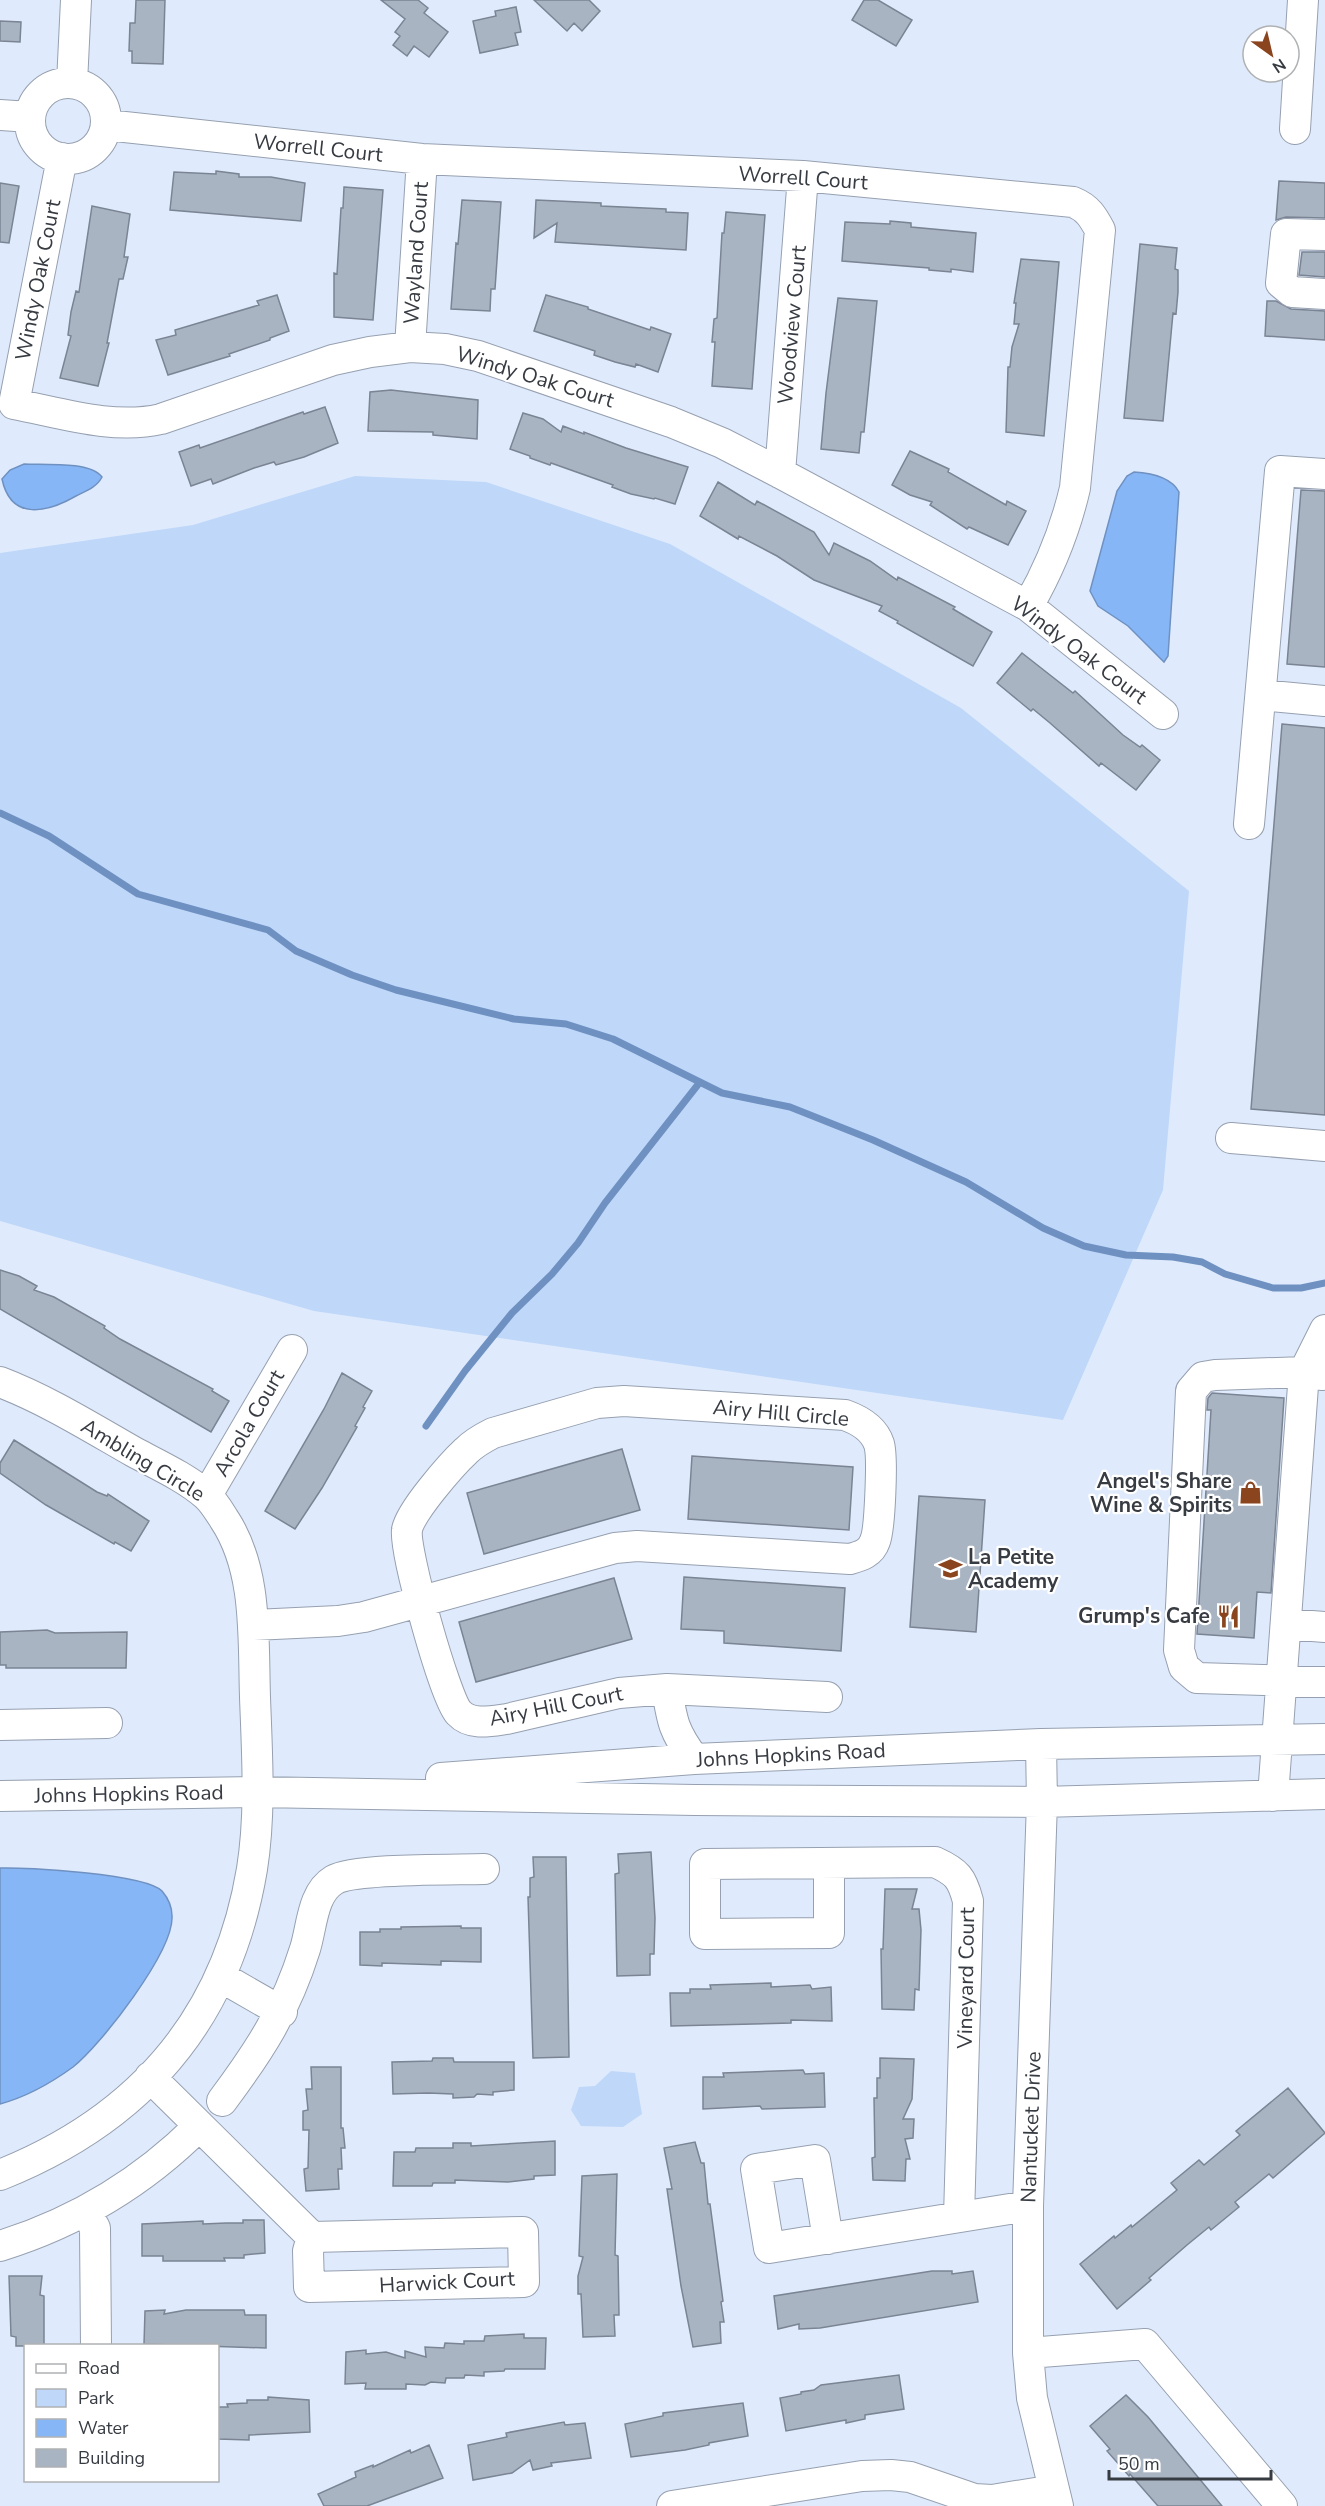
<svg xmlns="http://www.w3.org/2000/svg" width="1325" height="2506" font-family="'Nunito Sans',sans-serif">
	<rect width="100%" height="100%" fill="#dfebfc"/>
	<path fill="#bfd7f9" d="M355,476L486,482L670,544L961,708L1189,891L1163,1190L1063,1420L314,1311L0,1221V553L193,525Z
		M611,2071L635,2073L642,2114L623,2127L581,2126L571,2110L579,2087L595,2086Z"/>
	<path fill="#87b6f7" stroke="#6f91c1" stroke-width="1.5" d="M24,464C44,465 90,461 102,477C97,487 86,491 76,496C48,512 11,522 2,479L10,470Z
		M1134,472C1151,473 1171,477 1179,492L1168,656L1164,662L1128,626L1098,606L1090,591L1117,491L1127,476Z
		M0,1868C27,1867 145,1874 162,1891C168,1898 172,1907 172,1916C174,1951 101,2045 73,2067C51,2083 26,2097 0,2104Z"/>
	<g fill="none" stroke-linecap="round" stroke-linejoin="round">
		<path stroke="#6f91c1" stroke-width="7" d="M0,813L49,836L138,894L268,930L296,951L352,975L396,990L514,1019L566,1024L613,1039L722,1093L790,1107L873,1140L966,1182L1043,1228L1084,1246L1126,1255L1173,1257L1202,1262L1225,1274L1273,1288H1301L1325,1283
			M426,1426L465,1371L512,1313L552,1274L578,1243L605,1203L700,1082"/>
	</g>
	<path fill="#a9b4c3" stroke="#7a8493" stroke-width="1.5" d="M136,0H165L163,64L132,63V51H129L130,23H135Z
		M381,0H418L428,8L424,13L448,32L429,57L414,46L407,56L393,45L400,36L395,32L405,19Z
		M534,0H589L600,11L582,31L574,23L567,31Z
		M864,0H878L912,20L896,46L852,20Z
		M516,7L521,32L515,33L518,45L480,53L473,21L496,16L495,11Z
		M0,21L21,22L20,42L0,41Z
		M216,171L239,174V177H271L305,183L301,221L170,210L174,172L216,174Z
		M1279,181L1325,183V218L1286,217L1276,220Z
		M0,183L19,186L9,243L0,242Z
		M344,187L383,190L373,320L334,317V273L337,274L341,208H343Z
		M462,200L501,202L495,289H491L490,311L451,309L456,243L458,244Z
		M536,200L601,203V206L666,209V212L688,213L686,250L555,242L557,223L534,238Z
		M92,206L130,214L124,257H128L123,279H119L107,343H109L98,386L60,378L71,336L68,335L71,312L76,291L79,292Z
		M726,212L765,215L752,389L712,386L715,342H712L714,319L717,318L722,233H724Z
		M890,221L911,223V227L976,233L973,272L951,269V272L929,270V268L842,261L845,222L890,224Z
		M1140,244L1177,248L1175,269L1178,270V292L1176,314L1173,313L1163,421L1124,418Z
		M1302,252H1325V277L1299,275Z
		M1021,259L1059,262L1044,436L1006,432L1008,367H1010L1012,347L1019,324H1014L1016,303H1014Z
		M277,295L289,331L270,338V340L229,354L230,356L168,375L156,340L176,335L175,330L259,305L257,301Z
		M546,295L588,307V309L650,330L651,327L671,334L658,372L636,364L635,367L615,362L594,355L595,351L534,331Z
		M838,298L877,301L864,432H861L859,453L821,449L826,393Z
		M1267,301H1276L1291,309L1325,311V340L1265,336Z
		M391,390L478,400L477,439L433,435V432L368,431L370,392Z
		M325,407L338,443L304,457L276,465L274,462L254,468L213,484L211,479L191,486L179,452L199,445L200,448L303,412L304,414Z
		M523,413L543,419L561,432L563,426L584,434V432L626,448L688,467L675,504L655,498L654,499L631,494L612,487L613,485L551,463L550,465L530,458V456L510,449Z
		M910,451L949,469L948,472L1006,505L1007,501L1026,511L1008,545L969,527L967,529L930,505L932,502L910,495L892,485Z
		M718,482L755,505L757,501L814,532L829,555L834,543L870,561L897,580L898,577L955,607L953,609L992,632L973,666L897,623L898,621L879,611L882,606L814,580L777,556L739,536L738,539L700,516Z
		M1301,490L1325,491V667L1287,664Z
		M1022,653L1073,693L1075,691L1123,735L1140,747L1142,745L1160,760L1136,790L1101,763L1099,766L1050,723L1033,709L1031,711L997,683Z
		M1282,724L1325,728V1115L1251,1109Z
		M0,1270L19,1276L37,1286L34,1290L54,1297L105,1326L104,1328L120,1339L213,1389L212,1391L229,1401L211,1432L0,1309Z
		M342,1373L372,1391L363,1407L365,1408L355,1426L357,1427L322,1488L295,1529L265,1511L324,1409Z
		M1212,1393L1284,1398L1271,1593L1257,1592L1254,1638L1197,1634L1211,1410H1207L1208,1398Z
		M14,1440L97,1492L107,1496L108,1494L149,1521L131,1551L115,1542L114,1544L46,1505L0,1473V1463Z
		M622,1449L640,1510L484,1554L467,1493Z
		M692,1456L853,1467L849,1530L688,1519Z
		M919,1496L985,1500L976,1632L910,1627Z
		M684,1577L845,1588L841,1651L724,1643V1631L681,1629Z
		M614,1578L632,1639L476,1682L459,1622Z
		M47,1630L55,1633L127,1632L126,1668H6V1665H0V1632Z
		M651,1852L655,1918L654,1954H650V1975L617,1976L615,1874L619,1873L618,1854Z
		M533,1857H566L569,2057L533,2058L528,1897H530V1878L534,1877Z
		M885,1889H917L912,1909H919L921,1930L919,1990L915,1989L914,2010L882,2009L881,1949H883Z
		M461,1926V1928H481V1962L441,1961V1965L382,1963V1966L360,1965V1932H380V1929H401V1927Z
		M771,1983V1987L810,1985L812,1989L831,1987L832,2021L791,2020V2023L671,2026L670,1993H690V1989H711L710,1985Z
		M433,2058H453L454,2062H514V2090L493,2092V2095L477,2094L474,2097L453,2098V2094L428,2093L393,2094L392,2062L432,2061Z
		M880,2058L914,2059L912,2099L903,2119H914L913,2138L905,2139L910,2159H906L905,2181L873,2180L872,2158L875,2157L874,2098H877V2078H880Z
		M311,2067H341V2128H343L345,2148H341L342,2169H338L339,2189L306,2191L304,2169L308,2168L309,2130H303V2111L308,2110L306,2089H312Z
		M803,2070L805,2074L824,2073L825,2107L762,2109L760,2106L703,2109V2077H724L723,2073Z
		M1288,2088L1325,2133L1273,2178L1269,2174L1235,2202L1239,2207L1211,2230L1209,2227L1187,2245L1149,2278L1151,2280L1117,2309L1080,2264L1114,2236L1115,2238L1131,2225L1132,2227L1177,2190L1171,2183L1199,2160L1204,2165L1240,2135L1236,2131Z
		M555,2141V2175L534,2176V2179L508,2182L455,2180V2183H433L432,2186H393L394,2152H415L416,2148H453V2143H471V2146Z
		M695,2142L701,2163H704L708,2204H710L723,2301L721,2302L724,2322H720L721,2343L693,2347L681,2286L667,2189H672L664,2148Z
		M617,2174L615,2255L618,2256L619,2315H614L615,2336L583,2337L581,2294H578V2276L583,2257L579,2256L582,2176Z
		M243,2220H264L265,2253L244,2255V2258H224L225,2261H163V2256H142V2224L203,2221V2224L226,2223H243Z
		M932,2271H952V2274L973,2271L978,2302L820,2328L799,2329V2324L778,2329L774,2296Z
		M9,2276H42L40,2295L44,2296V2346H16V2337L11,2336Z
		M165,2310L164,2314L186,2310H244L245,2315H266V2348L144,2344L145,2311Z
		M524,2334V2338H546L545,2369H505L504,2371L484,2372V2376L465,2375L464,2378H446L445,2383L431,2382L425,2385L406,2384V2389H365L366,2383L345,2384L346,2352L366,2350V2354L386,2352L405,2358V2351L426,2357L425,2347L444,2348L445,2343L464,2344V2341H484L485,2336Z
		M899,2375L904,2409L865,2415V2419L846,2423V2420L786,2431L780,2398L801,2394V2392L814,2390L821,2385Z
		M1126,2395L1148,2417L1222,2506H1158L1130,2474L1129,2476L1107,2451L1110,2449L1090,2426Z
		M268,2397L309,2400L310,2432L249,2435V2440L218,2439V2407H228L227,2404L247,2403V2400H268Z
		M743,2403L748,2436L709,2443V2445L685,2450L631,2457L625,2424L663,2416V2413Z
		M564,2422L565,2425L585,2423L591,2458L551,2463L552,2466L533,2470L530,2460L512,2473L473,2480L468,2445L507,2437L506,2433Z
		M429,2445L443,2478L367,2506H324L318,2494L356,2477L355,2472L373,2465V2467L410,2450L411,2453Z"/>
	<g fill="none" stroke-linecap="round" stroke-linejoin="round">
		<defs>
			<path id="minor" d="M72,83L76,0
				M30 121a38 38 0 1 1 76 0a38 38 0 1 1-76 0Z
				M0,115L30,117
				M106,125L422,159L803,176L1073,202C1088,208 1093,217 1100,230L1075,488C1065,531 1050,568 1028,606
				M1295,129L1303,0
				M62,158L14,404C61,413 113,430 161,419L333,360L370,352L410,347L445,349L478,356L671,422L722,443L780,473L1028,606L1163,714
				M1325,235L1286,234L1281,283L1292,292L1325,294
				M410,347L422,159
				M780,473L803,176
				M1261,695L1325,701
				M1249,824L1280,471L1325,474
				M1231,1138L1325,1146
				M1325,1330L1304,1372L1215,1375L1203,1377L1191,1391L1179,1650L1184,1667L1197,1678L1325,1682
				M0,1382C47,1400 90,1427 134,1452C158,1465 185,1477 206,1495C213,1501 219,1511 224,1519C258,1570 253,1638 255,1697C257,1754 261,1812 252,1869C227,2019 140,2119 0,2175
				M207,1495L292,1350
				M1287,1624L1325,1627
				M253,1625L338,1621L364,1617L615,1548L637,1546L850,1559C861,1556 871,1553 875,1541C880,1529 883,1456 879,1444C874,1429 859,1420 845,1415L624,1401L597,1403L493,1433C483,1438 474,1443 466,1451C452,1464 409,1513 407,1530C404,1551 445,1699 459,1713C471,1726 492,1721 507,1719L619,1693L667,1689L827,1697
				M667,1689C672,1722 674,1732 694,1759
				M0,1725L107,1723
				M1041,1744L1042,1802L1028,2206V2353L1032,2398L1058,2506
				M441,1778L694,1759L1041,1744L1325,1739
				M0,1796L258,1792L695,1800L1042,1802L1325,1794
				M1273,1796L1304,1372L1322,1375
				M829,1863V1933L705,1934V1864L935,1862C957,1872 962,1878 968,1901L959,2217
				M221,1977L282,2012
				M150,2077L312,2237L523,2232L524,2282L309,2287L308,2251L312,2237
				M222,2101C260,2050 286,2010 305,1949C312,1927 312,1893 334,1880C355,1868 455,1870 484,1869
				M86,2212L95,2228L96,2346
				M828,2239L815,2160L756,2169L769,2248L1028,2206
				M0,2246C77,2222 142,2183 199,2126
				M1028,2353L1145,2344L1282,2506
				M672,2506L862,2476L891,2475L910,2477L974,2499L992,2500L1054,2490"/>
		</defs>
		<use href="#minor" stroke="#96a0b0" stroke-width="32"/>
		<use href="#minor" stroke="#fff" stroke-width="30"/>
	</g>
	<defs>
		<symbol id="shop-bare" viewBox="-9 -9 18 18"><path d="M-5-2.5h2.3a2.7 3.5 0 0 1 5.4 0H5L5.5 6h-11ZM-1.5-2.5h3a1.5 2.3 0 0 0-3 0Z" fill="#8a441e" stroke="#fff" stroke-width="2.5" paint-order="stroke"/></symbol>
		<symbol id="school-bare" viewBox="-9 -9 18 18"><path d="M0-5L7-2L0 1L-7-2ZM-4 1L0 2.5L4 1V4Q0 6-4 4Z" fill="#8a441e" stroke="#fff" stroke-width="2.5" paint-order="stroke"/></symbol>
		<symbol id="restaurant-bare" viewBox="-9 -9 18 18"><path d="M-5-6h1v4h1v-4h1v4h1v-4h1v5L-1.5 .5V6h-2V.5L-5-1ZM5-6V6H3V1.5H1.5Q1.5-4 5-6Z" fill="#8a441e" stroke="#fff" stroke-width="2.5" paint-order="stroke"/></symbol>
	</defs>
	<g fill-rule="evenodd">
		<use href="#shop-bare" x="1234" y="1476" width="33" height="33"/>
		<use href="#school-bare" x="934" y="1552" width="33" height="33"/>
		<use href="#restaurant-bare" x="1212" y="1600" width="33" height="33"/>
	</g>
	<g text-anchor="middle" stroke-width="4.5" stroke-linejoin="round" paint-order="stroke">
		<g font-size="21" fill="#373b42" stroke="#fff">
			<text transform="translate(318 148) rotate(6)" y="7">Worrell Court</text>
			<text transform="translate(803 178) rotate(4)" y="7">Worrell Court</text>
			<text transform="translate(416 253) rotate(-86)" y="7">Wayland Court</text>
			<text transform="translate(38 280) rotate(-79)" y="7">Windy Oak Court</text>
			<text transform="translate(792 325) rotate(-85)" y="7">Woodview Court</text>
			<text transform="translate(535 377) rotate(17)" y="7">Windy Oak Court</text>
			<text transform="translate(1079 650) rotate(37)" y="7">Windy Oak Court</text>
			<text transform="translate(781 1413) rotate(5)" y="7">Airy Hill Circle</text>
			<text transform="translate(249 1423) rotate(-60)" y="7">Arcola Court</text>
			<text transform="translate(143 1460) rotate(31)" y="7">Ambling Circle</text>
			<text transform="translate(556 1706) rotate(-11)" y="7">Airy Hill Court</text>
			<text transform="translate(791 1755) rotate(-3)" y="7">Johns Hopkins Road</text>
			<text transform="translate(129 1794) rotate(-1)" y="7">Johns Hopkins Road</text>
			<text transform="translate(966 1978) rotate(-89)" y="7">Vineyard Court</text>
			<text transform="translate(1031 2127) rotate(-88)" y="7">Nantucket Drive</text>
			<text transform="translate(447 2282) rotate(-3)" y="7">Harwick Court</text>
		</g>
		<g font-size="21" font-weight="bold" fill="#373b42" stroke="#fff" text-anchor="end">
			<text x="1232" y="1488">Angel's Share<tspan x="1232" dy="24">Wine &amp; Spirits</tspan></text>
			<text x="968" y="1564" text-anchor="start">La Petite<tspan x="968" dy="24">Academy</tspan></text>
			<text x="1210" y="1623">Grump's Cafe</text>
		</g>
	</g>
	<rect x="24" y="2344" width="195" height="138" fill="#ffffff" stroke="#afb1b3" stroke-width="1.5"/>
	<rect x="36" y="2364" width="30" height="9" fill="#ffffff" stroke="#afb1b3" stroke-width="1.5"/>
	<text x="78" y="2374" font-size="18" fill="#373b42">Road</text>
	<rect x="36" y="2389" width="30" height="18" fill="#bfd7f9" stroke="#afb1b3" stroke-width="1.5"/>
	<text x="78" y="2404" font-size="18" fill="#373b42">Park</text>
	<rect x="36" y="2419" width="30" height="18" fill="#87b6f7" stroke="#afb1b3" stroke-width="1.5"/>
	<text x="78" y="2434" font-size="18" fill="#373b42">Water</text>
	<rect x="36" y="2449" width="30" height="18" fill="#a9b4c3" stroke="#afb1b3" stroke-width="1.5"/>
	<text x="78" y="2464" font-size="18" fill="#373b42">Building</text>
	<g transform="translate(1271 54) rotate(146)"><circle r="28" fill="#ffffff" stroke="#afb1b3" stroke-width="1.5"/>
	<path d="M0-4.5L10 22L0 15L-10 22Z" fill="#8a441e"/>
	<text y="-9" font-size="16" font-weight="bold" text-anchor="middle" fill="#373b42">N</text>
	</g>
	<path d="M1109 2470v9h162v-9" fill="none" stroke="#373b42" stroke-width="3"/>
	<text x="1118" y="2470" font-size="18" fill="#373b42" stroke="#ffffff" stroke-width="4.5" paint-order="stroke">50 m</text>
</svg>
